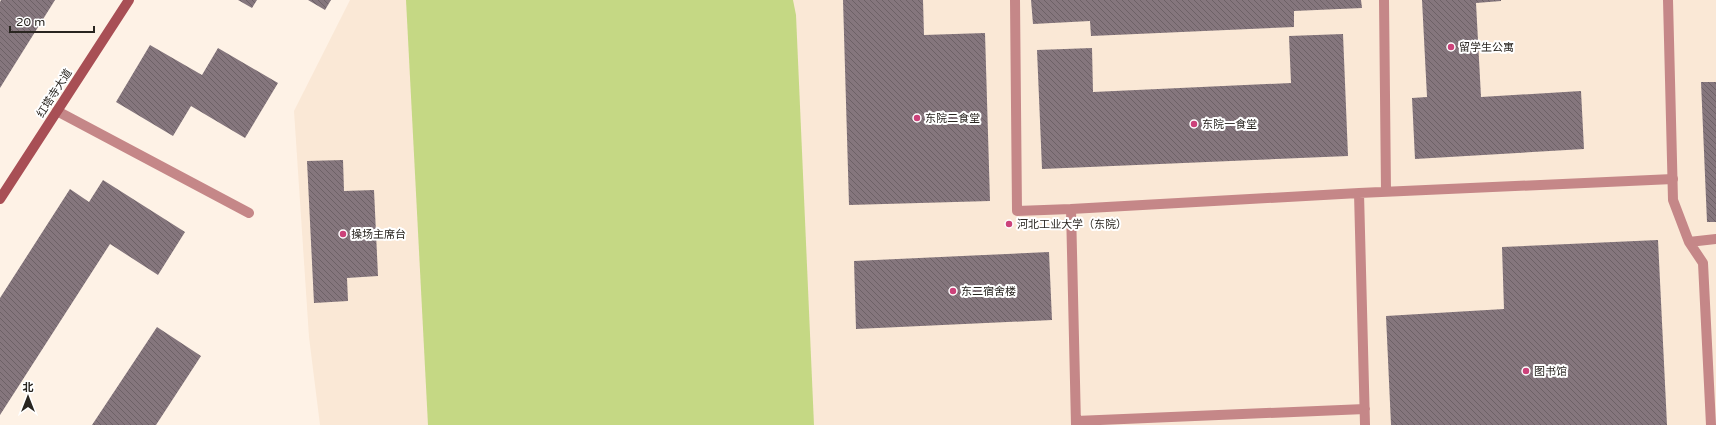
<svg xmlns="http://www.w3.org/2000/svg" width="1716" height="425" font-family="'Varela Round','Noto Sans SC',sans-serif">
	<defs>
		<pattern id="building-back-hatch" width="6" height="6" patternUnits="userSpaceOnUse"><rect width="6" height="6" fill="#85767d"/><path d="M-1 5l2 2M0 0l6 6M5-1l2 2" fill="none" stroke="#6d6166"/></pattern>
	</defs>
	<rect width="100%" height="100%" fill="#fef2e6"/>
	<path fill="#fae8d6" d="M350,0H1716V425H320L309,337L294,111Z"/>
	<path fill="#c5d884" d="M406,0H793L796,15L814,425H428Z"/>
	<path fill="url(#building-back-hatch)" d="M1,0H55L0,88V2Z
		M238,0H257L252,8Z
		M308,0H331L325,10Z
		M843,0H923L924,35L985,33L990,201L849,205Z
		M1031,0H1361L1362,8L1294,11V27L1091,36L1090,21L1033,24Z
		M1422,0H1501V1L1476,3L1481,97L1581,91L1584,149L1415,159L1412,98L1427,97Z
		M1343,34L1348,156L1042,169L1037,50L1092,48L1093,92L1291,83L1289,36Z
		M150,45L202,75L218,48L278,83L245,138L191,106L173,136L116,102Z
		M1701,82H1716V222H1707Z
		M343,160L344,191L374,190L378,276L347,278L348,301L314,303L307,161Z
		M103,180L185,232L158,275L110,244L0,415V298L70,189L89,202Z
		M1658,240L1667,425H1391L1386,316L1504,309L1502,247Z
		M1049,252L1052,320L856,329L854,261Z
		M157,327L201,356L156,425H92Z"/>
	<g fill="none" stroke-linecap="round" stroke-linejoin="round">
		<path stroke="#c58788" stroke-width="10" d="M1015,0L1017,211L1071,209
			M1384,0L1386,191
			M57,111L249,213
			M1076,421L1365,409
			M1076,425L1071,209L1359,193
			M1365,425L1359,193L1673,179"/>
		<path stroke="#c58788" stroke-width="10" d="M1668,0L1673,200L1689,242L1703,263L1711,425
			M1689,242L1716,239"/>
		<path stroke="#a84f55" stroke-width="10" d="M0,199L129,0"/>
	</g>
	<g fill="#cc427a" stroke="#fff" stroke-width="1.5">
		<circle cx="1451" cy="47" r="4"/>
		<circle cx="917" cy="118" r="4"/>
		<circle cx="1194" cy="124" r="4"/>
		<circle cx="1009" cy="224" r="4"/>
		<circle cx="343" cy="234" r="4"/>
		<circle cx="953" cy="291" r="4"/>
		<circle cx="1526" cy="371" r="4"/>
	</g>
	<g text-anchor="middle" stroke-width="4" stroke-linejoin="round" paint-order="stroke">
		<g font-size="11" fill="#292520" stroke="#fff" text-anchor="start">
			<text x="1459" y="51">留学生公寓</text>
			<text x="925" y="122">东院二食堂</text>
			<text x="1202" y="128">东院一食堂</text>
			<text x="1017" y="228">河北工业大学（东院）</text>
			<text x="351" y="238">操场主席台</text>
			<text x="961" y="295">东二宿舍楼</text>
			<text x="1534" y="375">图书馆</text>
		</g>
		<g font-size="11" fill="#292520" stroke="#fff">
			<text transform="translate(54 93) rotate(-57)" y="4">红塔寺大道</text>
		</g>
	</g>
	<g transform="translate(28 397)" stroke="#ffffff" stroke-width="3" paint-order="stroke">
	<path d="M0-3L7 15L0 10L-7 15Z" fill="#292520"/>
	<text y="-6" font-size="11" font-weight="bold" text-anchor="middle" fill="#292520">北</text>
	</g>
	<path d="M10 26v6h84v-6" fill="none" stroke="#292520" stroke-width="2"/>
	<text x="16" y="26" font-size="12" fill="#292520" stroke="#ffffff" stroke-width="3" paint-order="stroke">20 m</text>
</svg>
